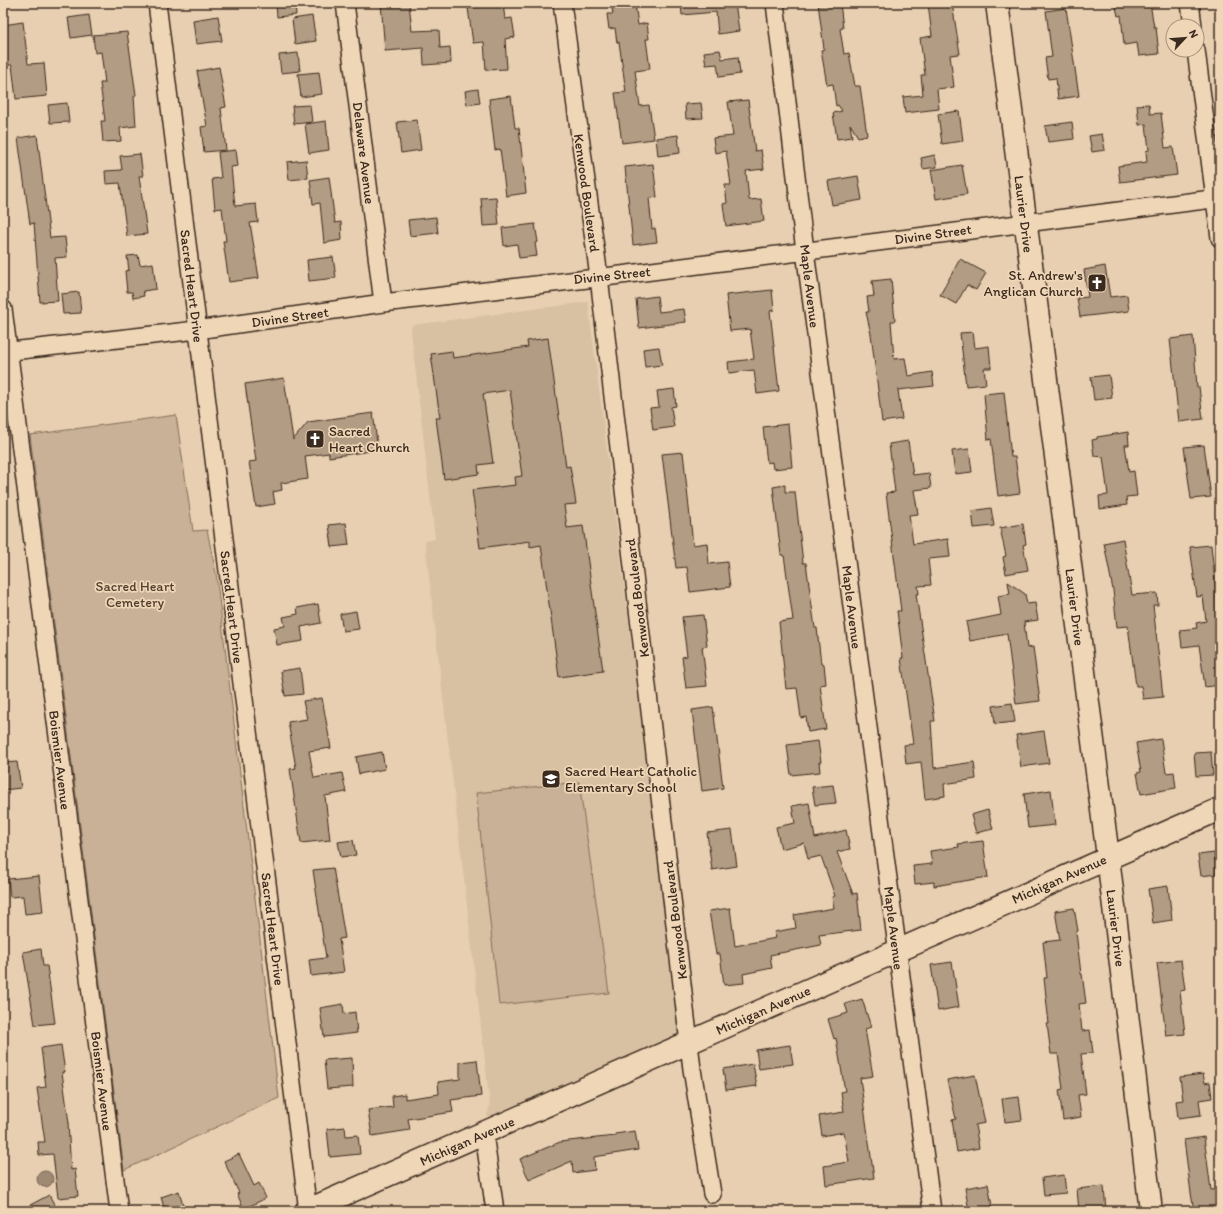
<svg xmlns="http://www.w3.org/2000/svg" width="1223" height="1214" font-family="Itim,sans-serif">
	<rect width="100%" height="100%" fill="#e8cfb1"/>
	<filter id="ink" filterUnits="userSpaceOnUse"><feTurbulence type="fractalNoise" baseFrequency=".025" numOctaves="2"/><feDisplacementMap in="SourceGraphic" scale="8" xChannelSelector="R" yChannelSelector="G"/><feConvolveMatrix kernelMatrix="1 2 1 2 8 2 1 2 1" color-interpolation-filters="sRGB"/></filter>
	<g filter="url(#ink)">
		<path fill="#d8c0a3" d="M588,302L679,1018L678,1031L674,1040L490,1121L487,1115L490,1105L425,541L435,539L411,331L412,325Z"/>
		<path fill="#c8b196" stroke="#826e5a" d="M176,415L193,531L207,530L216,573L279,1098L124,1170L30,435Z
			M579,782L609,993L499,1005L476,793Z"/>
		<path fill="#9e8973" stroke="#766351" d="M37 1179a8 8 0 1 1 16 0a8 8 0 1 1-16 0Z"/>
		<path fill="#b29c83" stroke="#3b2a1e" d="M276,3H295L296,15L277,17Z
			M381,3H409L412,31L439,30L440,48L450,47L451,63L424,65L423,48L385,51Z
			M611,3H635L638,25L647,23L649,39H646L650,69L635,71L640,106L649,105L654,139L622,143L615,93L626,92L619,42L617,43L615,28L609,29L607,14H613Z
			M681,3H716V5L735,3L739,31L718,34L716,12L682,15Z
			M818,3H840L843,28L840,29L844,54L849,53L855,86H860L867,135L858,137L850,124L852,137L837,139L833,113L842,111L838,105L836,106L833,84L827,85L821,50L824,49Z
			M928,3H952L960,54L950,55L954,87L937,89L939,109L905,113L903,97L923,95L921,75H925L920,38L932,36Z
			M1115,3H1150L1154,27H1156L1159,54L1139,56L1137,43L1124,45L1121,15L1118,16Z
			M503,4L505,19L512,18L515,37L505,39L507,69L486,70L484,42L473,43L468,8Z
			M1066,8L1079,96L1058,99L1056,78L1048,79L1045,58L1052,57L1046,11Z
			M89,15L92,35L71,38L68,18Z
			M218,16L222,41L196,44L193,20Z
			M312,16L316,41L295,44L292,19Z
			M23,22L28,64L44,63L47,96L16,99L12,65H7L3,25Z
			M127,32L136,95L134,96L136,126L120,128L121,141L103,142L101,121H105L100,83H105L101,52L95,53L93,35Z
			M720,50L722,59L738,57L740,74L719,77L717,64L706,65L704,52Z
			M298,53L300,71L281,73L279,55Z
			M219,67L226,107L221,108L226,150L204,152L201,127L207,126L197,71Z
			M319,72L322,94L301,97L298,74Z
			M478,89L480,103L467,105L465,91Z
			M511,96L515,128H519L526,193L506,196L500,149L495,150L489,99Z
			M748,100L755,151L761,150L764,169L746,171L749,200L761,199L764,221L726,226L723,204L727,203L725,185H731L726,151L715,153L713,138L733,136L728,102Z
			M67,103L69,122L50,123L48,105Z
			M701,103L703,118L686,119L685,104Z
			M1149,104L1150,114L1161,113L1165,148L1173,147L1177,175L1120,182L1118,166L1147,162L1146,151L1149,150L1146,124L1139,125L1137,105Z
			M310,105L312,122L294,124L292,106Z
			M959,111L963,141L942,144L938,114Z
			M417,120L421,150L401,153L397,122Z
			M326,121L329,150L309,153L305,124Z
			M1072,122L1074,139L1048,142L1045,126Z
			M1102,134L1105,150L1092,152L1089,136Z
			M37,135L50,238L65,237L67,257L55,258L58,301L40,302L34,223L30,224L18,138Z
			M678,135L680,153L658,156L656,138Z
			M236,150L238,166L231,167L235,206L256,204L258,222L250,223L259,278L229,282L223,241H226L222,208L215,209L212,179L221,178L218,152Z
			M140,154L143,176H139L147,234L127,236L120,183L106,184L105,171L122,170L120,156Z
			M935,155L937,167L923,169L921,158Z
			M306,160L308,178L289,180L287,162Z
			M653,164L657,197L649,198L652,229L655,228L657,242L633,245L625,167Z
			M962,165L967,194L936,199L931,170Z
			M858,176L862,200L832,205L828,181Z
			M329,177L335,223L341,222L342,240L324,243L320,203L313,204L310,180Z
			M496,197L499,225L483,226L481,198Z
			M436,217L438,233L410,236L408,220Z
			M535,224L538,242L535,243L537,256L519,258L517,244L504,246L502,228Z
			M138,255L140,265L153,263L156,289L143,291L144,296L133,298L132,292H127L125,271L129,270L127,256Z
			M333,257L336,278L309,281L307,260Z
			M960,259L986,273L976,290L967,285L956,304L940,295Z
			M1105,266L1110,297L1127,295L1129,311L1080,317L1077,298L1088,297L1084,270Z
			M891,279L895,321H891L894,359L905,358L908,376L932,372L934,386L898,390L902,419L882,422L871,334L866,312H869L867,297L874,296L872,281Z
			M772,290L774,310L770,311L779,391L757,394L754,370L729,373L728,362L754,359L750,329L730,331L726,295Z
			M79,292L81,313L63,314L61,294Z
			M657,296L659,312L684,309L686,322L639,328L636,299Z
			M973,332L975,348L989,346L991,368H984L986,384L966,386L960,333Z
			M1193,336L1197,387H1199L1203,419L1179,422L1170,339Z
			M548,338L566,467L570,466L576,504L564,505L567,528L583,526L603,671L559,677L541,545L530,547V541L480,548L472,490L516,485L515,477L522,476L510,390L483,394L493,463L478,465L479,474L444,479L436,418H440L431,354L452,351L453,358L528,347L527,341Z
			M659,347L662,365L645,367L643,349Z
			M1109,375L1112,398L1094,400L1091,377Z
			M284,378L293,440L308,422L373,413L378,450L329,457V453L305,456L308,479L281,483L282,490L273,492L275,504L256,507L249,462L256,461L245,384Z
			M674,389L676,406L671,407L674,427L653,430L650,408L659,407L657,391Z
			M1004,392L1011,457H1015L1020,493L998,496L991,439L988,440L984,394Z
			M788,424L792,467L773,469L772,462L767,463L763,427Z
			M1128,432L1129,445H1125L1129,472L1134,471L1137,496L1126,497L1127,505L1100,509L1099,496L1108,495L1103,457L1094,456L1092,440L1097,439V437Z
			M908,441L913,475L929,473L931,488L914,490L918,514L909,515L913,544L948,539L950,557L928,559L931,585L918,586L919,594H916L935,721H931L934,768L974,762L976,779L944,784L945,796L925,799L921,762L906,764L904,745L913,744L901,658H903L897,611H901L886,493L895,492L889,444Z
			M1204,445L1211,497L1191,499L1184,447Z
			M969,449L972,472L955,474L952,451Z
			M683,452L693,545L707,543L709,564L727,562L730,587L690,592L687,567L676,568L662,454Z
			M785,485V492H795L803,563H806L815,628H817L821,664H824L826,684L820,685L826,729L808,732L806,717L801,718L797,688L786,689L779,622L793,620L784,555H781L773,487Z
			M991,508L994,526L974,528L972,511Z
			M346,523L349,545L332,547L329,525Z
			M1023,524L1026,544L1023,545L1028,570L1006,574L1003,557L1006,556L1000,528Z
			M1123,539L1132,595L1157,593L1158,605H1153L1163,697L1143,699L1141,686H1136L1128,626L1117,627L1113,590L1104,543Z
			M1211,545L1218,608H1220V685L1205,687L1199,645L1182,647L1180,630L1197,628L1196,623L1206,621L1203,596L1197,597L1190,547Z
			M1008,582L1025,594L1027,604L1035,603L1038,620L1024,622L1027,648L1033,647L1040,701L1016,704L1007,634L970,641L966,622L1001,615L998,596L1010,594Z
			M318,604L321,623L301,627L303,641L277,645L274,628L285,626L283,617L298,614L297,608Z
			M356,611L359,629L343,631L340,614Z
			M703,615L707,646L702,647L707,686L686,688L682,657L687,656L682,617Z
			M300,668L303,694L285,696L281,671Z
			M322,698L331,748L309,751L314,778L342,773L346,792L325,796L330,840L301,843L290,769L296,768L288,722L307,719L303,701Z
			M1012,703L1015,722L995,724L993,706Z
			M713,707L723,788L702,791L692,710Z
			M1044,731L1049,763L1021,767L1016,735Z
			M1161,739L1166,773L1174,772L1176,788L1141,794L1137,773L1141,772L1136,743Z
			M818,741L821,762H819L820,772L791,775L787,745Z
			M382,752L385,769L359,774L356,757Z
			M1211,752L1213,775L1196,776L1194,753Z
			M17,762L21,788L3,790V763Z
			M833,785L836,803L815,805L812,787Z
			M1051,790L1055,825L1028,828L1024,794Z
			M809,803L815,838L846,830L850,849L837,852L853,894L857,893L861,930L819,935L821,945L770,955L772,968L743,974L744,983L724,985L720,954H716L709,911L730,908L735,946L776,938L774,932L796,928L794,915L834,908L832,897L835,896L821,856L808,859L804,843L781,849L776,827L795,823L792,806Z
			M988,810L993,829L976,833L971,815Z
			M732,830L737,866L712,870L707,833Z
			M353,840L356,855L341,857L338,842Z
			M983,841L988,877L934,886V882L915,884L913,866L932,864L930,851L959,847L958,844Z
			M1214,853L1217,874L1201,876L1198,855Z
			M333,868L345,938L339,939L344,972L311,976L309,960L326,958L313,870Z
			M39,876L43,912L25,914L23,896L10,897L8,879Z
			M1168,886L1172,920L1153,923L1148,889Z
			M1074,908L1078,931L1076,932L1081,974H1082L1086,1003L1079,1004L1082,1031L1090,1030L1093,1053L1081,1054L1086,1094L1078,1095L1081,1117L1063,1120L1059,1090L1063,1089L1058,1054H1051L1047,1024H1049L1044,978H1047L1043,942L1060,940L1055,911Z
			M41,949L43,966H47L55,1023L35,1025L23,952Z
			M1181,960L1185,990L1180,991L1185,1034L1166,1036L1157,963Z
			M952,962L959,1007L938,1011L931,965Z
			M862,999L871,1027L865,1029L873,1076L860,1078L874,1178L826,1185L824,1166L849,1162L844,1132L822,1136L819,1116L844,1112L841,1092L845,1091L836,1038L834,1039L828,1019L848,1013L845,1004Z
			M343,1004L344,1014L355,1012L357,1033L324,1037L320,1008Z
			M61,1045L65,1072H62L69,1123H68L71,1170L75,1169L78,1196L58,1198L53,1154L39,1155L38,1142H45L37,1088L46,1087L41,1048Z
			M790,1045L793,1064L759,1069L756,1050Z
			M352,1058L353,1087L327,1089L324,1060Z
			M477,1060L481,1096L451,1100L453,1112L408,1119L410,1130L372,1136L368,1110L393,1107L392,1096L405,1094V1099L439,1094L438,1082L460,1079V1062Z
			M753,1064L757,1086L726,1090L723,1069Z
			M1203,1074L1205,1083L1210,1082L1212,1098L1199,1100L1201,1115L1178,1118L1176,1101L1183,1100L1180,1077Z
			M975,1075L985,1123L975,1125L979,1148L957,1152L952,1120L956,1119L947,1080Z
			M1019,1097L1022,1120L1005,1122L1002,1099Z
			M345,1127L346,1136L358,1135L360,1154L330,1157L327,1129Z
			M635,1131L638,1150L594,1157L595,1170L573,1173L572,1161L529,1180L520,1159L560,1142L615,1136V1134Z
			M1204,1137L1211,1190L1220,1189V1206L1213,1207L1214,1211H1194L1191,1193L1184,1140Z
			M239,1154L254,1186L259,1183L266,1198L244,1209L237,1194L239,1193L224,1161Z
			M1064,1175L1066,1193L1044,1195L1042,1178Z
			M988,1184L993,1211H969L965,1188Z
			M1104,1186L1106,1211H1079L1077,1189Z
			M179,1191L185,1211H165L161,1197Z
			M49,1195L58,1211H19Z"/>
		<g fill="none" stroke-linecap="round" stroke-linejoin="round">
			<defs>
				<path id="street" d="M157,3L308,1211
					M345,3L383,303
					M562,3L599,277L692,1069L712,1194
					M775,3L805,251L932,1211
					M1190,3L1193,26
					M1196,50L1220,238
					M3,309L119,1211
					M3,352L197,330L383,303L613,276L1220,198
					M484,1134L495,1211"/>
				<path id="secondary" d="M997,3L1106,841L1151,1211
					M306,1211L1220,809"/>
			</defs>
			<use href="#street" stroke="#3b2a1e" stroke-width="20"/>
			<use href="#secondary" stroke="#3b2a1e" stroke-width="25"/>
			<use href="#street" stroke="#efd6b7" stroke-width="17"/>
			<use href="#secondary" stroke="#efd6b7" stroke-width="22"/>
		</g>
	</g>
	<defs>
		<symbol id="church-square" viewBox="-11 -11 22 22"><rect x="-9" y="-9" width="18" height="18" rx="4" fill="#3b2a1e" stroke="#efd6b7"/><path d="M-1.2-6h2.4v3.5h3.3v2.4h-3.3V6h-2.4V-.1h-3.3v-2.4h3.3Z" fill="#fff"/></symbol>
		<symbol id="school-square" viewBox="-11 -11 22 22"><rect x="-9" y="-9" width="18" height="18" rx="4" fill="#3b2a1e" stroke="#efd6b7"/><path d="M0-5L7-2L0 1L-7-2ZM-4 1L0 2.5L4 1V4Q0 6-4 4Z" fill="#fff"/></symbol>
	</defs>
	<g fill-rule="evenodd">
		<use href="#church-square" x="1086" y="272" width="22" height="22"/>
		<use href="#church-square" x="304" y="428" width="22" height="22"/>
		<use href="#school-square" x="540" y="768" width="22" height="22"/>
	</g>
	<g text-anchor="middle" stroke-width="3.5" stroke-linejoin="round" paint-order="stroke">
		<g font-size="14" fill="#3b2a1e" stroke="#efd6b7">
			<text transform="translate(364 153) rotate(83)" y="5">Delaware Avenue</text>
			<text transform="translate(587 193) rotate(82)" y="5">Kenwood Boulevard</text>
			<text transform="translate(1024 214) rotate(83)" y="5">Laurier Drive</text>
			<text transform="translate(933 234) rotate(-8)" y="5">Divine Street</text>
			<text transform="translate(612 275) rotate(-6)" y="5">Divine Street</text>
			<text transform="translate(192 286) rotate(83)" y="5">Sacred Heart Drive</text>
			<text transform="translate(810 286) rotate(83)" y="5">Maple Avenue</text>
			<text transform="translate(290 317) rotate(-8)" y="5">Divine Street</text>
			<text transform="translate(637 598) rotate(-97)" y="5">Kenwood Boulevard</text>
			<text transform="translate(232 607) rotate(83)" y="5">Sacred Heart Drive</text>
			<text transform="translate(852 607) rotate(83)" y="5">Maple Avenue</text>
			<text transform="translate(1075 607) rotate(83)" y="5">Laurier Drive</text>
			<text transform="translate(60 760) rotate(83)" y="5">Boismier Avenue</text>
			<text transform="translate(1059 879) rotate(-24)" y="5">Michigan Avenue</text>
			<text transform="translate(675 920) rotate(-97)" y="5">Kenwood Boulevard</text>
			<text transform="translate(894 928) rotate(83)" y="5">Maple Avenue</text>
			<text transform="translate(1116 928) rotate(83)" y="5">Laurier Drive</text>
			<text transform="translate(273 929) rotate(83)" y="5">Sacred Heart Drive</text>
			<text transform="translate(763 1010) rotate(-24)" y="5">Michigan Avenue</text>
			<text transform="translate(102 1081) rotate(83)" y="5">Boismier Avenue</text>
			<text transform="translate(467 1141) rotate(-24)" y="5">Michigan Avenue</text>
		</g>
		<g font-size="14" fill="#3b2a1e" stroke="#efd6b7" text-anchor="start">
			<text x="1083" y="280" text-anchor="end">St. Andrew's<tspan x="1083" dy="16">Anglican Church</tspan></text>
			<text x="329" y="436">Sacred<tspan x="329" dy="16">Heart Church</tspan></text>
			<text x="565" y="776">Sacred Heart Catholic<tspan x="565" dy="16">Elementary School</tspan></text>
		</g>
		<g font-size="14" fill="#503e30" stroke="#efd6b7">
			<text x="135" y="591">Sacred Heart<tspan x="135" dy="16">Cemetery</tspan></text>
		</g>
	</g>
	<rect width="1223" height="1214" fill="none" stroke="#efd6b7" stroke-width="16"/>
	<rect x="8" y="8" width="1207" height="1198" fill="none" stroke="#3b2a1e" stroke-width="1.5" filter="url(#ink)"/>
	<g transform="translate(1185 38) rotate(64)"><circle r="19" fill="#efd6b7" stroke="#a7917a"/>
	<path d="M0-3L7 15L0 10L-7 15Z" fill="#3b2a1e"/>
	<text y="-6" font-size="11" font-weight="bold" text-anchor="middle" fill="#3b2a1e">N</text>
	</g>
</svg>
